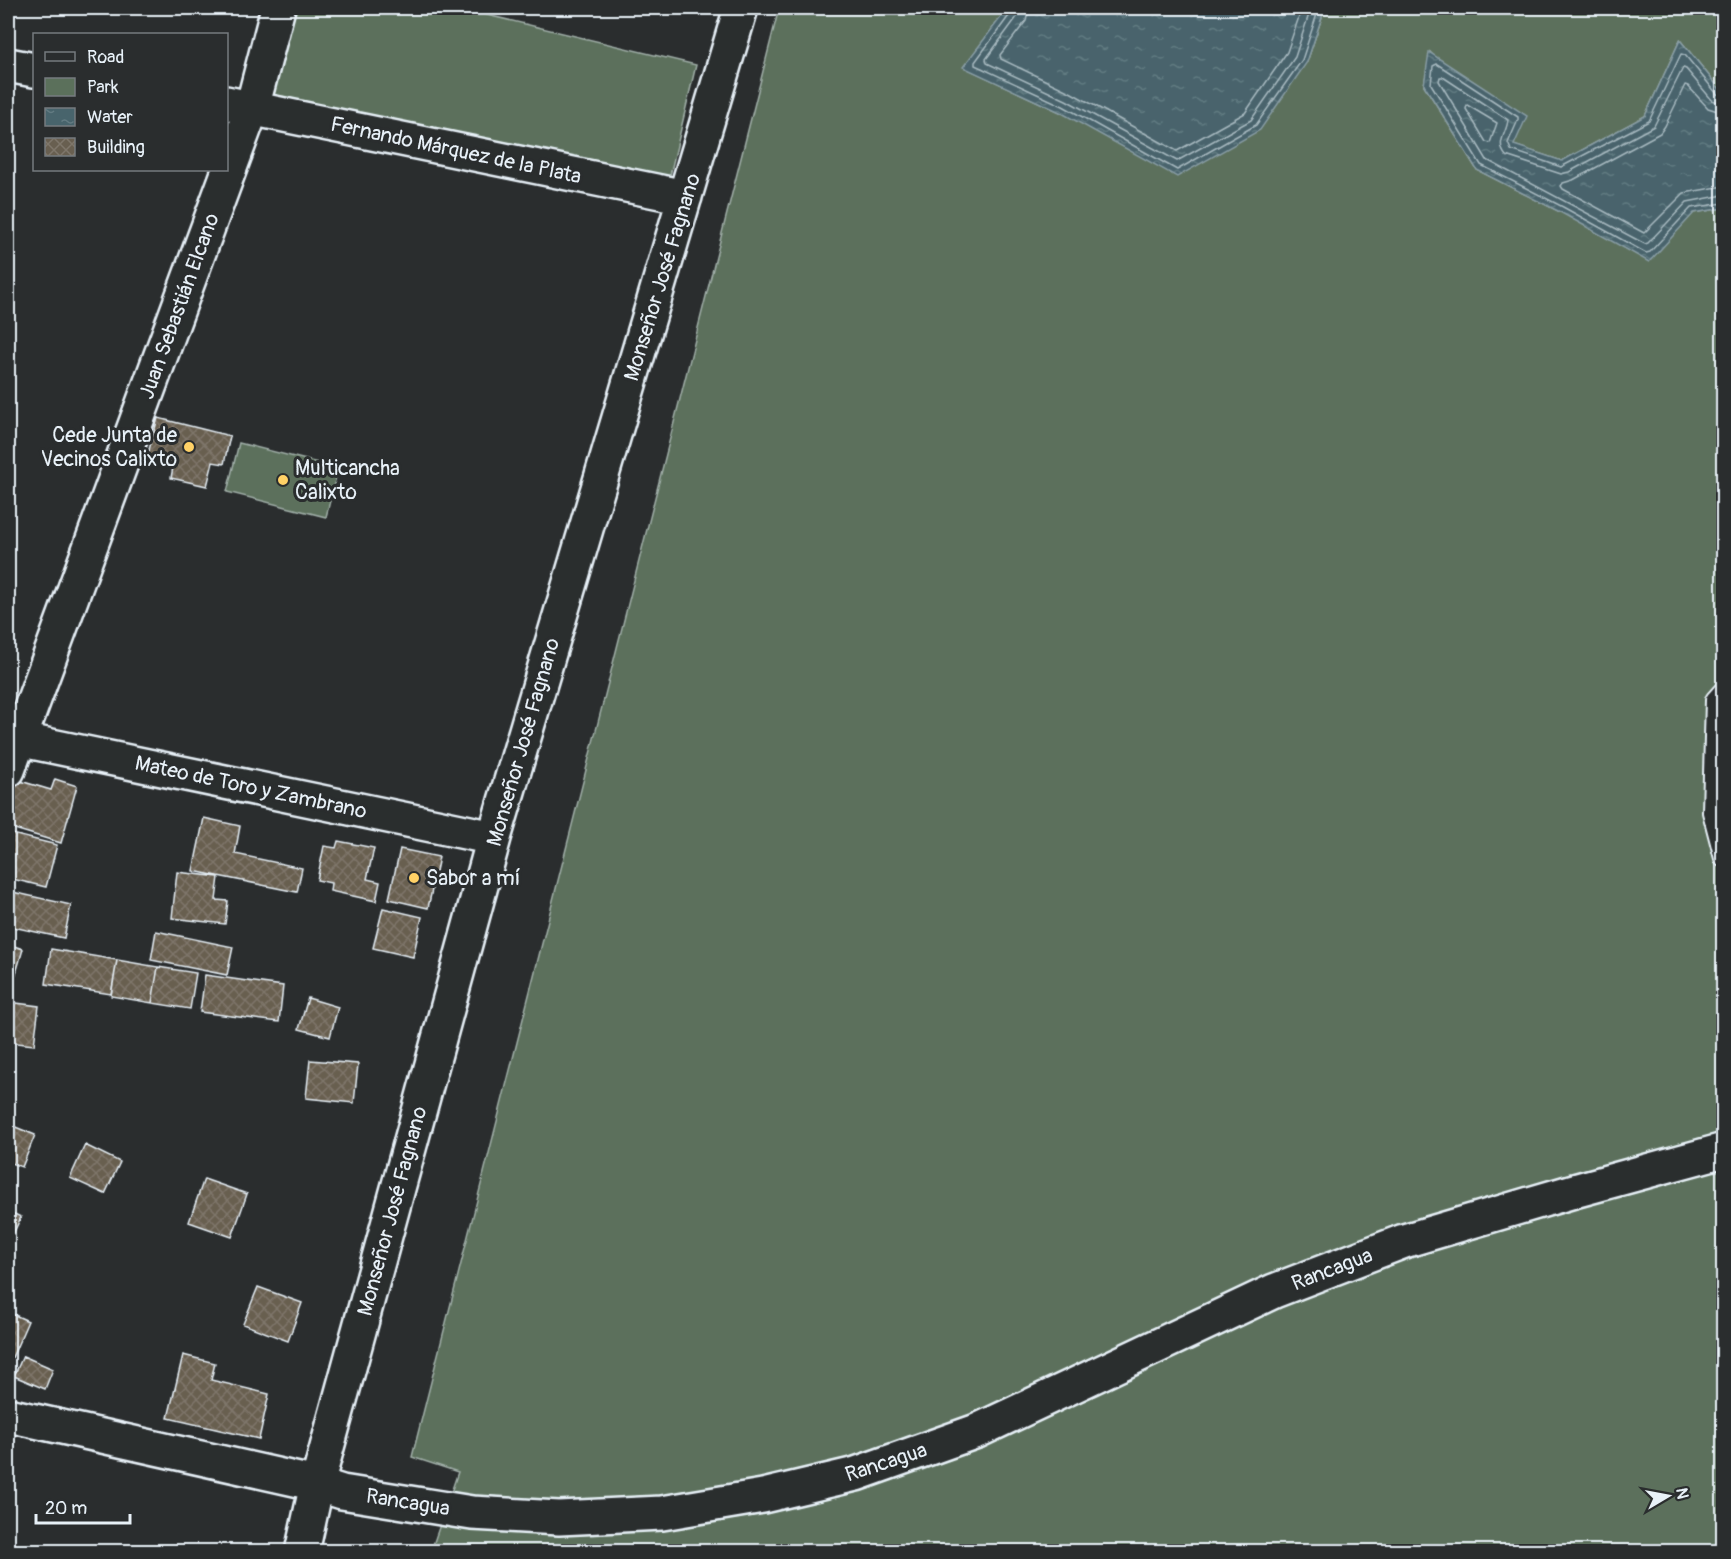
<svg xmlns="http://www.w3.org/2000/svg" width="1731" height="1559" font-family="Pangolin,sans-serif">
	<defs>
		<pattern id="water-ripples" width="26" height="14" patternUnits="userSpaceOnUse" patternTransform="scale(1.5)"><rect width="26" height="14" fill="#48646c"/><path d="M2 4q2-2 4 0t4 0M15 11q2-2 4 0t4 0" fill="none" stroke="#627b82"/></pattern>
		<pattern id="building-cross-hatch" width="8" height="8" patternUnits="userSpaceOnUse" patternTransform="scale(1.5)"><rect width="8" height="8" fill="#685f50"/><path d="M0 0l8 8M0 8l8-8" fill="none" stroke="#7e766a"/></pattern>
	</defs>
	<rect width="100%" height="100%" fill="#2a2d2e"/>
	<filter id="ink" filterUnits="userSpaceOnUse"><feTurbulence type="fractalNoise" baseFrequency=".0167" numOctaves="2"/><feDisplacementMap in="SourceGraphic" scale="12" xChannelSelector="R" yChannelSelector="G"/><feConvolveMatrix kernelMatrix="1 2 1 2 8 2 1 2 1" color-interpolation-filters="sRGB"/></filter>
	<g filter="url(#ink)">
		<path fill="#5b705b" stroke="#a2b0aa" stroke-width="1.5" d="M280,8H458L696,65L667,188L260,91Z
			M779,8H1008L964,67L1060,112L1307,62L1325,8H1723V93L1680,40L1645,116L1562,161L1513,145L1430,52L1424,85L1477,170L1560,212L1694,213L1723,208V1551H431L458,1472L412,1457Z
			M239,443L338,468L326,517L227,492Z"/>
		<path fill="url(#water-ripples)" stroke="#889ca4" stroke-width="1.5" d="M1008,8H1325L1307,62L1260,130L1177,177L1060,112L963,67Z
			M1680,40L1723,93V208L1694,213L1649,262L1560,212L1477,170L1424,85L1429,52L1527,116L1514,145L1562,161L1645,116Z"/>
		<g fill="none" stroke-linecap="round" stroke-linejoin="round">
			<path stroke="#a8b9c0" stroke-width="1.5" d="M1012,8L1011,13L975,62V65L1063,106L1177,170L1256,125L1302,60L1319,8
				M1020,8L1017,17L986,59L987,63L1066,100L1177,161L1251,120L1295,57L1311,8
				M1029,8L1026,21L1000,55L1001,59L1070,92L1177,151L1245,113L1287,52L1302,8
				M1724,96L1717,94L1685,55L1681,54L1649,121L1561,167L1511,150L1508,143L1518,120V117L1437,64L1433,66L1431,84L1481,165L1563,207L1646,253L1650,252L1691,208L1724,203
				M1724,104L1712,100L1686,69L1683,68L1654,126L1569,172L1561,174L1506,156C1495,143 1507,133 1508,120L1443,77H1440L1439,81L1487,160L1645,244L1648,243L1687,202L1724,195
				M1467,105L1497,123L1490,143L1486,142L1466,109Z
				M1724,113L1708,108L1688,86L1685,85L1665,126L1660,133L1573,180L1563,183L1561,186L1563,189L1644,233L1684,193L1724,186"/>
		</g>
		<path fill="url(#building-cross-hatch)" stroke="#e8f1f8" stroke-width="1.5" d="M158,418L230,436L224,464L213,462L207,486L171,478L174,462L147,457Z
			M55,779L77,786L61,843L8,827V812L17,780L51,790Z
			M204,818L240,826L235,854L302,868L297,892L193,871Z
			M8,833L57,845L46,887L8,878Z
			M338,841L374,848L367,879L380,882L376,901L330,891L331,883L317,880L324,846L336,848Z
			M400,849L439,857L428,908L389,899Z
			M177,872L219,877L216,900L228,901L225,924L172,918Z
			M8,891L71,905L64,938L8,926Z
			M383,908L422,917L413,957L373,948Z
			M156,931L233,947L227,975L151,960Z
			M8,944L23,949L12,987L8,986Z
			M51,949L117,960L111,994L46,984Z
			M117,960L158,967L152,1003L111,996Z
			M158,967L196,973L190,1009L152,1003Z
			M205,975L283,986L279,1022L200,1012Z
			M308,998L338,1007L330,1037L299,1029Z
			M8,1002L39,1006L34,1045L8,1042Z
			M310,1060L358,1064L354,1103L306,1098Z
			M8,1124L35,1135L22,1167L11,1163L8,1171Z
			M85,1145L120,1162L105,1194L70,1178Z
			M204,1179L247,1194L232,1237L189,1222Z
			M8,1211L21,1217L13,1234L8,1231Z
			M258,1287L302,1303L288,1341L243,1324Z
			M8,1312L28,1321L11,1360L8,1359Z
			M183,1355L215,1363L211,1380L269,1394L259,1439L168,1418Z
			M23,1356L53,1369L45,1389L14,1376Z"/>
		<g fill="none" stroke-linecap="round" stroke-linejoin="round">
			<defs>
				<path id="service" d="M1724,690L1715,700L1712,812L1724,858"/>
				<path id="minor" d="M8,65L34,70
					M226,103L685,197
					M8,737L494,838
					M8,770L252,108L278,8
					M8,1415L317,1484L342,1492L472,1513L559,1518L662,1513L763,1496L856,1474L977,1431L1274,1291L1404,1241L1574,1191L1724,1150
					M302,1552L317,1484L494,838L741,8"/>
			</defs>
			<use href="#service" stroke="#e8f1f8" stroke-width="22"/>
			<use href="#minor" stroke="#e8f1f8" stroke-width="38"/>
			<use href="#service" stroke="#2a2d2e" stroke-width="18"/>
			<use href="#minor" stroke="#2a2d2e" stroke-width="33"/>
		</g>
	</g>
	<g fill="#ffd166" stroke="#2a2d2e" stroke-width="2">
		<circle cx="189" cy="447" r="6"/>
		<circle cx="283" cy="480" r="6"/>
		<circle cx="414" cy="878" r="6"/>
	</g>
	<g text-anchor="middle" stroke-width="6" stroke-linejoin="round" paint-order="stroke">
		<g font-size="21" fill="#e8f1f8" stroke="#2a2d2e">
			<text transform="translate(456 150) rotate(12)" y="7">Fernando Márquez de la Plata</text>
			<text transform="translate(662 277) rotate(-73)" y="7">Monseñor José Fagnano</text>
			<text transform="translate(179 306) rotate(-70)" y="7">Juan Sebastián Elcano</text>
			<text transform="translate(523 742) rotate(-74)" y="7">Monseñor José Fagnano</text>
			<text transform="translate(251 787) rotate(12)" y="7">Mateo de Toro y Zambrano</text>
			<text transform="translate(392 1211) rotate(-75)" y="7">Monseñor José Fagnano</text>
			<text transform="translate(1332 1269) rotate(-21)" y="7">Rancagua</text>
			<text transform="translate(886 1462) rotate(-18)" y="7">Rancagua</text>
			<text transform="translate(408 1502) rotate(9)" y="7">Rancagua</text>
		</g>
		<g font-size="21" fill="#e8f1f8" stroke="#2a2d2e" text-anchor="start">
			<text x="177" y="442" text-anchor="end">Cede Junta de<tspan x="177" dy="24">Vecinos Calixto</tspan></text>
			<text x="295" y="475">Multicancha<tspan x="295" dy="24">Calixto</tspan></text>
			<text x="426" y="885">Sabor a mí</text>
		</g>
	</g>
	<rect width="1731" height="1559" fill="none" stroke="#2a2d2e" stroke-width="30"/>
	<rect x="15" y="15" width="1701" height="1529" fill="none" stroke="#e8f1f8" stroke-width="2" filter="url(#ink)"/>
	<rect x="33" y="33" width="195" height="138" fill="#2a2d2e" stroke="#767b7f" stroke-width="1.5"/>
	<rect x="45" y="52" width="30" height="9" fill="#2a2d2e" stroke="#767b7f" stroke-width="1.5"/>
	<text x="87" y="63" font-size="18" fill="#e8f1f8">Road</text>
	<rect x="45" y="78" width="30" height="18" fill="#5b705b" stroke="#767b7f" stroke-width="1.5"/>
	<text x="87" y="93" font-size="18" fill="#e8f1f8">Park</text>
	<rect x="45" y="108" width="30" height="18" fill="url(#water-ripples)" stroke="#767b7f" stroke-width="1.5"/>
	<text x="87" y="123" font-size="18" fill="#e8f1f8">Water</text>
	<rect x="45" y="138" width="30" height="18" fill="url(#building-cross-hatch)" stroke="#767b7f" stroke-width="1.5"/>
	<text x="87" y="153" font-size="18" fill="#e8f1f8">Building</text>
	<g transform="translate(1668 1496) rotate(80)" stroke="#2a2d2e" stroke-width="4.5" paint-order="stroke">
	<path d="M0-4.5L10 22L0 15L-10 22Z" fill="#e8f1f8"/>
	<text y="-9" font-size="16" font-weight="bold" text-anchor="middle" fill="#e8f1f8">N</text>
	</g>
	<path d="M36 1514v9h94v-9" fill="none" stroke="#e8f1f8" stroke-width="3"/>
	<text x="45" y="1514" font-size="18" fill="#e8f1f8" stroke="#2a2d2e" stroke-width="4.5" paint-order="stroke">20 m</text>
</svg>
